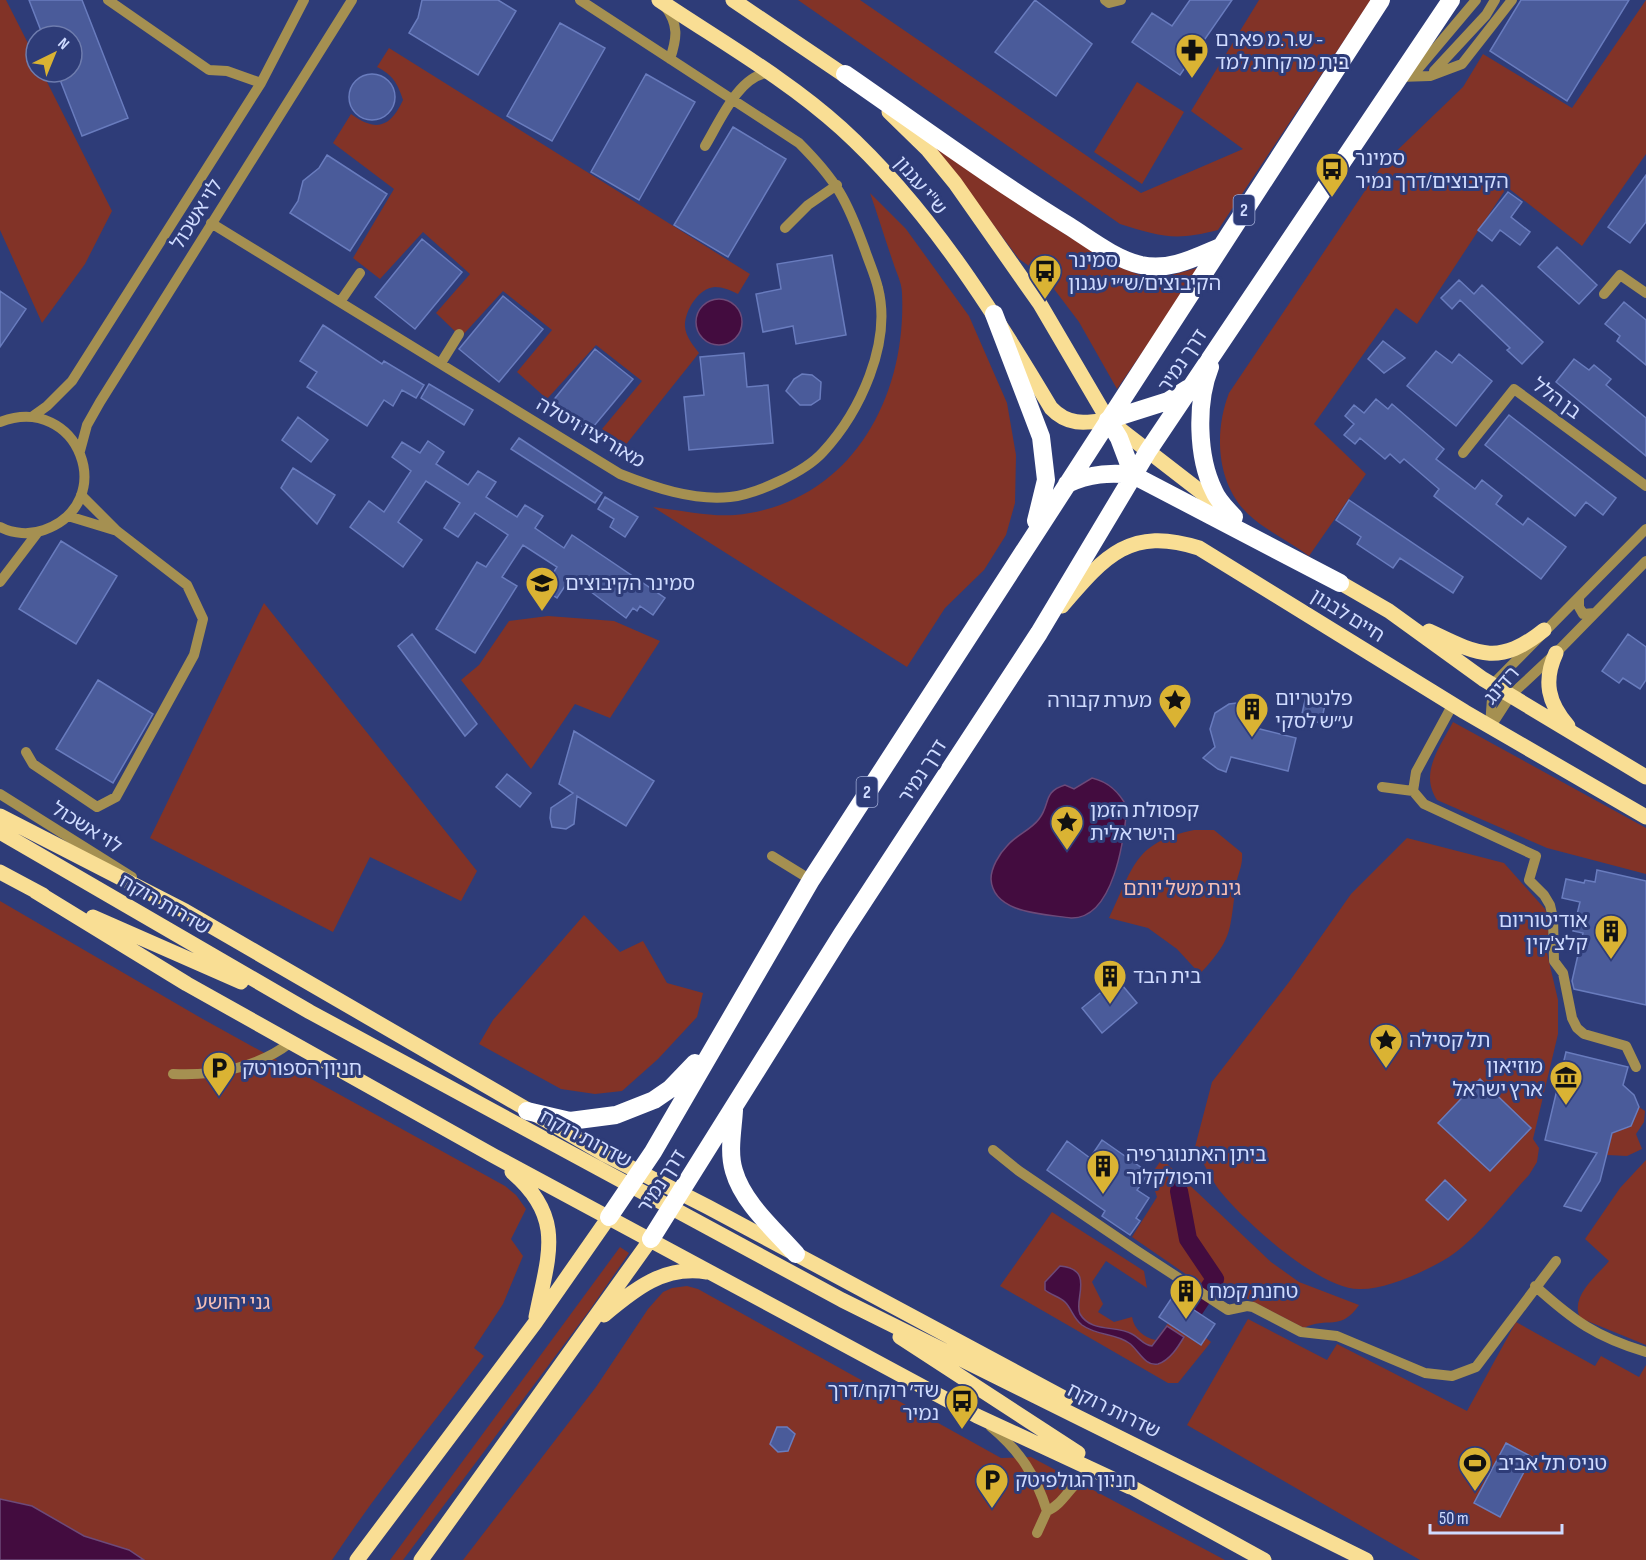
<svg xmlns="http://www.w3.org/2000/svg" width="1646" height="1560" font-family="'Sofia Sans Condensed','Noto Sans Hebrew',sans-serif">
	<rect width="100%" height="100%" fill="#2e3c78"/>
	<path fill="#823327" d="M0,0H6L36,59V72H42L112,211L85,264L42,323L0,230Z
		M798,0H860L1141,193L1243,149L1191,111L1259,0H1371L1218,230C1176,241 1161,237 1120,224Z
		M1646,0V154L1582,246L1507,187L1417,324L1396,308L1314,424L1366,474L1309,556C1290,542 1265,530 1248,514C1216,483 1214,432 1229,393L1383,164L1463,87L1483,54L1572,108Z
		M389,48L750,274L738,294C730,290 723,287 715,287C698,288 684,312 685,327C686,337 693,345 699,353L624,447L602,429L642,381L596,345L547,399L517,372L552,330L503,291L461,337L436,313L470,274L423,232L380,279L353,258L394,189L333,143L351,114C376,132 390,128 403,100C398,84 393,75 377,67Z
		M1137,82L1184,112L1142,184L1094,152Z
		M925,134L1046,222L1116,266L1145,277L1168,276L1201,267L1117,389L1079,322L1045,277L1019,259Z
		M870,193L906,229L969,316L1007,403L1016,455L1015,503L1006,535L984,570L945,608L907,667L653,507C679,510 709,517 735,515C849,504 907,400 902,293C902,283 896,272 893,262C885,239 878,216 870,193Z
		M264,603L477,871L461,901L370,857L333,932L150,838Z
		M548,616L614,621L660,641L610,718L575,704L531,769L461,680L479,665L509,621Z
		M1453,722L1646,828V874L1547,848L1437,800C1419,773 1440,747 1453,722Z
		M1194,830H1214L1242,853C1243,866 1238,873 1236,885C1229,932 1234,937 1200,974L1177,949L1148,928L1109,918C1134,867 1133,843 1194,830Z
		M1407,838L1504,863L1545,909L1549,920L1547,953L1558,1000V1034L1533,1139L1539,1148L1537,1162L1529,1175C1504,1202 1479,1237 1449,1257C1426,1271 1386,1290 1359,1289C1319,1289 1245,1222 1220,1191C1210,1178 1203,1161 1195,1147L1212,1082L1289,982L1351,894Z
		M0,901L201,1018L505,1186L516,1195L526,1209L511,1239L523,1256L503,1304L474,1348L484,1356C433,1424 379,1489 332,1560H144L129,1550L84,1536L32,1506L0,1499Z
		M584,915L620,952L643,941L667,983L703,993L697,1017L658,1059L622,1091L595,1094L561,1089L479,1044L493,1020Z
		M1639,1107L1645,1111L1644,1122L1636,1134L1642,1149L1627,1156L1607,1155L1613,1131L1631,1126Z
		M1162,1159L1271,1262L1299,1282L1359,1305C1341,1332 1327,1316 1304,1328L1248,1299L1240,1297L1222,1299L1132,1237L1157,1197L1150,1176Z
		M1646,1160V1345L1580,1318C1570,1296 1596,1277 1609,1261L1585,1239L1620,1188Z
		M1052,1212L1144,1271L1147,1288L1106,1261L1092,1282L1103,1304L1098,1312L1114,1322L1132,1317C1134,1329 1144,1338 1156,1340L1168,1323L1200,1345L1206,1338L1211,1342L1178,1383H1168L1000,1286Z
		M620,1247L629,1253L589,1311L403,1560H390Z
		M687,1286L698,1289L1001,1458L1031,1457L1225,1560H463L596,1387L648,1309L663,1292L672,1288Z
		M1248,1319L1327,1360L1337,1344L1467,1411L1516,1322L1595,1366L1601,1356L1639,1377L1646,1365V1560H1420L1187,1425Z"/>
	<path fill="#430c3f" stroke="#6d4a79" stroke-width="1.5" d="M696 322a23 23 0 1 1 46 0a23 23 0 1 1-46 0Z
		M1092,778C1109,782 1119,792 1127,807C1124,839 1114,919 1071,918C1045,914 993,914 991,879C991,868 999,854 1007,846C1016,835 1031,830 1039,819C1051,804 1042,792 1065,785L1074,789Z
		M1060,1266C1096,1269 1073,1300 1080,1314C1091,1333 1117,1325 1132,1334C1140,1338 1143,1345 1152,1346L1167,1326L1184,1337C1178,1347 1170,1360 1158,1364C1145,1367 1138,1349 1129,1343C1115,1333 1097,1336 1082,1325C1073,1318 1072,1309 1065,1302C1060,1297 1051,1295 1045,1290V1282Z
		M0,1499L32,1506L84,1536L129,1550L144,1560H0Z"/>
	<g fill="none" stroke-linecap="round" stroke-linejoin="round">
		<path stroke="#430c3f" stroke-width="18" d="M1179,1191L1188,1239L1215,1279L1194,1310"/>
	</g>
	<path fill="#4a5b9a" stroke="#697cbe" stroke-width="1.5" d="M29,0H82L128,118L82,136L57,72H72V36H43Z
		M422,0H498L516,11L478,75L409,33L418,18Z
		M1035,0L1092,44L1056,96L995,52Z
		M1190,0H1232L1180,75L1132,42L1152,13L1172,26Z
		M1521,0H1629L1567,101L1490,51Z
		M560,23L605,48L552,141L507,116Z
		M646,74L695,102L639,200L591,172Z
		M349 97a23 23 0 1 1 46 0a23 23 0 1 1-46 0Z
		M733,127L786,159L728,257L674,225Z
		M327,155L387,194L350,251L290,213L298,201L303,181L319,168Z
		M1646,175V222L1630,243L1608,227Z
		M1508,192L1522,202L1511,217L1530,232L1520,245L1500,230L1492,241L1478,230Z
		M422,239L462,272L415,329L375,297Z
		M1557,247L1597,285L1579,304L1538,267Z
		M832,255L846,335L796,344L793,326L763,332L756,294L781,289L777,264Z
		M1459,280L1474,294L1482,285L1543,342L1522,364L1507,350L1510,348L1460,300L1452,309L1441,298Z
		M0,291L26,309L0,347Z
		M503,296L543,329L499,382L459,349Z
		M1624,302L1646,320V365L1617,341L1620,336L1605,324Z
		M323,325L382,364L384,361L424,385L416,398L402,390L393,406L384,400L367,426L307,387L317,372L300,361Z
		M1383,341L1405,358L1384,373L1368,359Z
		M595,349L633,379L589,432L552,402Z
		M1436,351L1452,363L1459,354L1492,381L1456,426L1407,386Z
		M744,353L747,387L768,385L773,443L689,450L684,397L704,395L700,357Z
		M1574,359L1589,370L1594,365L1611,379L1606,385L1646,418V456L1556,382Z
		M802,374L812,375L821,382L820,399L811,405H800L786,391L794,379Z
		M429,384L473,410L464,425L421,398Z
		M1376,399L1388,409L1392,404L1444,449L1436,459L1475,489L1482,480L1502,496L1496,504L1523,525L1528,518L1566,547L1541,579L1434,496L1439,489L1404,459L1400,463L1390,454L1385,459L1360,438L1355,444L1344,435L1354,424L1345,416L1354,405L1364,413Z
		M1509,415L1616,498L1603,515L1586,502L1575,516L1485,445Z
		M298,417L328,440L311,462L282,440Z
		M519,438L602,493L595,503L511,449Z
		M428,441L444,452L436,464L468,485L478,471L496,482L486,497L517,517L525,505L543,516L535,528L564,548L572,535L665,598L653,615L640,606L637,611L633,608L626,618L571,577L557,598L543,589L557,567L523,545L502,577L517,586L475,653L436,629L477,562L486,567L508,535L475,513L458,537L444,528L460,503L426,481L398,522L422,540L403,567L350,527L369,501L384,512L411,471L392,457L402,442L420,453Z
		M293,468L335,495L317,524L281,488Z
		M605,497L638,517L625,537L610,527L614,519L598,509Z
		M1349,500L1463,577L1453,593L1400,558L1393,568L1357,544L1361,537L1336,520Z
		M61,541L117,576L76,644L19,609Z
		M412,634L477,724L465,736L398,646Z
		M1628,634L1646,647V680L1640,689L1623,678L1619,683L1602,671Z
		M98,680L153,714L113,783L56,749Z
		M1306,696L1326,700L1321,723L1301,718Z
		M1237,703L1252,705L1248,712L1256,728L1296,738L1288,771L1231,757L1226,772L1218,769L1203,758L1215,747L1210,729L1215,713L1229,704Z
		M574,731L654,781L626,826L577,796L574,824L566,829L552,827L550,818L551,808L573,793L559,784Z
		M507,774L531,793L520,807L496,787Z
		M1597,870L1646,881V1005L1574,989L1572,981L1583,933L1573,931L1580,902L1562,898L1566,879L1584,883L1585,880L1595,882Z
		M1117,979L1137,1003L1102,1033L1082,1008Z
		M1566,1052L1628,1067L1623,1085L1634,1095L1639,1107L1631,1126L1612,1133L1600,1181L1581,1211L1564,1206L1597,1153L1545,1140Z
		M1480,1079L1531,1128L1490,1171L1438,1123Z
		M1102,1140L1149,1173L1137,1190L1149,1198L1136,1218L1140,1221L1130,1235L1102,1216L1105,1211L1047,1170L1067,1141L1090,1158Z
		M1445,1180L1466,1200L1448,1220L1426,1200Z
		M1173,1296L1215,1324L1201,1345L1159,1317Z
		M777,1427H787L795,1434L788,1451L778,1452L770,1444Z
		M1506,1443L1532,1457L1500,1517L1474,1503Z"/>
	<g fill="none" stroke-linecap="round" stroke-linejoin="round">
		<path stroke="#a59051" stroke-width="10" d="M108,0L209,70L227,71L261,83
			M1105,0L1109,3L1121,0
			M665,6C679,25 677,38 670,59
			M1434,71L1486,15L1495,0
			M1412,76L1476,0
			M1399,77L1430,76L1462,64L1512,0
			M705,146C719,123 739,75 768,73
			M211,223L620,474C653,487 693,501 730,497C757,494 805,472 823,452C860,412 892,343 878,288C875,275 869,262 865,250C847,200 837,181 799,143L580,0
			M785,228L808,205L837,185
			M1604,294L1620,275L1646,293
			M340,302L360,273
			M441,363L459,334
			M33,416L47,406L72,381L261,83L304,0
			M0,422C79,392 120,503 44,530C30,535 13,534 0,527
			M80,451L87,425L100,402L352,0
			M1463,453L1514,389L1646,486
			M68,516L114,530
			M0,582L38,532
			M1579,598V607L1583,614L1595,613
			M1453,704L1416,772L1413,791L1424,804L1536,856L1529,880L1544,895L1550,905L1553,918L1554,961L1563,973L1572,1018L1577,1028L1584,1034L1626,1046L1636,1067
			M1490,726L1493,684L1646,529
			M1491,726L1511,695L1556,653L1646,561
			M26,752L33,764L97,807L116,797L194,655L203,619L187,585L117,531L81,495
			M1382,787L1413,791
			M0,794L132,877
			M772,856L811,880
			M173,1074C214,1076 258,1068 291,1042
			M993,1150L1019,1171L1137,1251L1228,1310L1247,1306L1253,1307L1301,1332L1337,1336L1425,1373L1452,1376L1476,1367L1556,1261
			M1535,1286C1574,1321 1596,1337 1646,1352
			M991,1427C1020,1451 1036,1476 1047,1511L1037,1533
			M1047,1511C1068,1503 1075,1470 1100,1473"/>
		<path stroke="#f9de94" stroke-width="15" d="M659,0C720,41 787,79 841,128C927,206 992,309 1051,408C1068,426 1085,423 1108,420
			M733,0L853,81
			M889,112L928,150L955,183L1040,304L1108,420L1223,509
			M1332,578L1389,611L1483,679L1646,777
			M1062,606C1105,556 1130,526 1199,548L1465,712L1646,817
			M1429,631C1477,654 1498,667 1544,630
			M1556,653C1543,681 1548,703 1568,726
			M0,816L185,911L604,1154L708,1207L1066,1399
			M0,832L310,1012L842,1300L1366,1560
			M0,872L43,895
			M35,891L187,984L494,1156L977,1416L1130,1487
			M93,917L241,982
			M512,1172C566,1218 548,1256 536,1317
			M604,1315C635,1289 664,1265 707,1272
			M900,1337L1078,1453
			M1124,1483L1264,1560
			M357,1560L535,1323L609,1217
			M421,1560L651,1239"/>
		<path stroke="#fff" stroke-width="18" d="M845,74C919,125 992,179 1069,226C1091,240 1115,259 1141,265C1170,271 1194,258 1220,247
			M994,314L1041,437L1046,480L1036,521
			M1210,367C1196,402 1197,457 1214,491C1218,501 1227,509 1234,517
			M1108,420L1168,401L1187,389
			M1108,420L1119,438L1133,475
			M1067,484C1089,474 1109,472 1133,475L1340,583
			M734,1110C733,1129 728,1152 734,1171C743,1203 775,1230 796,1254
			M527,1111L570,1121L616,1115L654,1100L670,1089L695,1063
			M609,1217L653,1152L811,880L1381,0
			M651,1239L842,934L1039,633L1148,451L1451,0"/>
	</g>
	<defs>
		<symbol id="pharmacy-pin" viewBox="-11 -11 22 30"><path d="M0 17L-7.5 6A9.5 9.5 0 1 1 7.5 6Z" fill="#dab333" stroke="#2e3c78"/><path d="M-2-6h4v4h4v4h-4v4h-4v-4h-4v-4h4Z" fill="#111"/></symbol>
		<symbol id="bus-pin" viewBox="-11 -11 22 30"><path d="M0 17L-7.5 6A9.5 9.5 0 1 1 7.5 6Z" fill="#dab333" stroke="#2e3c78"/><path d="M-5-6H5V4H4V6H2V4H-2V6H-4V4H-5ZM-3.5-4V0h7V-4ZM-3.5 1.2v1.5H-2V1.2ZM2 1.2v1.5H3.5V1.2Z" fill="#111"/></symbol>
		<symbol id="university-pin" viewBox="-11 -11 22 30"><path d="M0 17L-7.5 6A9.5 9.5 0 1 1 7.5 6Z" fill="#dab333" stroke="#2e3c78"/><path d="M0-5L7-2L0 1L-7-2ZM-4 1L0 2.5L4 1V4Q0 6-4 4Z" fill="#111"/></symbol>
		<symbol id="sight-pin" viewBox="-11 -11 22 30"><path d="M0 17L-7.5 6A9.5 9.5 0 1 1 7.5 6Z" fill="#dab333" stroke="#2e3c78"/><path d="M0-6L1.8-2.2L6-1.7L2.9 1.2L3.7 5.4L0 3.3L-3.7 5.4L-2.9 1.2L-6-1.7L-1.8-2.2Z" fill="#111"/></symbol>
		<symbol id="building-pin" viewBox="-11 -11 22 30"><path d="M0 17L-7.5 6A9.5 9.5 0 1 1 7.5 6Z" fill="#dab333" stroke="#2e3c78"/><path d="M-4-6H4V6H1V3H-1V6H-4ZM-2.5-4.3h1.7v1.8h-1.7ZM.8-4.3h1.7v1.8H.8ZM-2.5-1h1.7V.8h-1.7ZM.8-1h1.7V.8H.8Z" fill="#111"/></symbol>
		<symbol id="parking-pin" viewBox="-11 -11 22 30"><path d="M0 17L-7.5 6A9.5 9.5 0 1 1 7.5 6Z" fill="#dab333" stroke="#2e3c78"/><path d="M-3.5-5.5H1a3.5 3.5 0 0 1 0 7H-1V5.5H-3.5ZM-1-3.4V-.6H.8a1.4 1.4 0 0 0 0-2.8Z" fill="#111"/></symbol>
		<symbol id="museum-pin" viewBox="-11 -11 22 30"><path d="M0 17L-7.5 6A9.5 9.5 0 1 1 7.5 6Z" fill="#dab333" stroke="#2e3c78"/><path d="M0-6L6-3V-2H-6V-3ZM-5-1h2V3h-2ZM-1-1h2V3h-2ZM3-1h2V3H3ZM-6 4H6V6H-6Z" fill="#111"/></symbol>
		<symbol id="stadium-pin" viewBox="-11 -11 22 30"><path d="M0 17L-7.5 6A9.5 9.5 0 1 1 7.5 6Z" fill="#dab333" stroke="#2e3c78"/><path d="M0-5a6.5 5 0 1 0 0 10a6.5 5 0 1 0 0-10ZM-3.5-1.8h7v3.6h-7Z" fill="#111"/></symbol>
	</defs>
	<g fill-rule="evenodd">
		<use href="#pharmacy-pin" x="1173" y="31" width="38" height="52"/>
		<use href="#bus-pin" x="1313" y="150" width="38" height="52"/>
		<use href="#bus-pin" x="1026" y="252" width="38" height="52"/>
		<use href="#university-pin" x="523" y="564" width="38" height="52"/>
		<use href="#sight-pin" x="1156" y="681" width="38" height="52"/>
		<use href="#building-pin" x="1233" y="690" width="38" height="52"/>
		<use href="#sight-pin" x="1048" y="803" width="38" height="52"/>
		<use href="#building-pin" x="1592" y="912" width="38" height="52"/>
		<use href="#building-pin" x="1091" y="957" width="38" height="52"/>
		<use href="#sight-pin" x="1367" y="1021" width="38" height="52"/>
		<use href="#parking-pin" x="200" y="1049" width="38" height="52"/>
		<use href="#museum-pin" x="1547" y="1058" width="38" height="52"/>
		<use href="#building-pin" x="1084" y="1147" width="38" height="52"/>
		<use href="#building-pin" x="1167" y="1272" width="38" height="52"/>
		<use href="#bus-pin" x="943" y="1382" width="38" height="52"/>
		<use href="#stadium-pin" x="1456" y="1444" width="38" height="52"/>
		<use href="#parking-pin" x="973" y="1461" width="38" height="52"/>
	</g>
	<g text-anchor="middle" stroke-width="6" stroke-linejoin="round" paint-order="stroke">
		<g fill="#2e3c78" stroke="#9fabd6" stroke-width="1.5">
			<rect x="1233.5" y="195" width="21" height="30" rx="4.5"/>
			<rect x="856.5" y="777" width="21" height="30" rx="4.5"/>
		</g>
		<g font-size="18" font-weight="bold" fill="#cfdbff">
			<text x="1244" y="216">2</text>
			<text x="867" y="798">2</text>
		</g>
		<g font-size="20" fill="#cfdbff" stroke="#2e3c78" text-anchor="start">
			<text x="1215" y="46">ש.ר.מ פארם -<tspan x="1215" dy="23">בית מרקחת למד</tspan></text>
			<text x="1355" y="165">סמינר<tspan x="1355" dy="23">הקיבוצים/דרך נמיר</tspan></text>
			<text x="1068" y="267">סמינר<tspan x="1068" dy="23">הקיבוצים/ש״י עגנון</tspan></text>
			<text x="565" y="590">סמינר הקיבוצים</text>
			<text x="1275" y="705">פלנטריום<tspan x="1275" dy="23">ע״ש לסקי</tspan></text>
			<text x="1152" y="707" text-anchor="end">מערת קבורה</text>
			<text x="1090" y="817">קפסולת הזמן<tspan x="1090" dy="23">הישראלית</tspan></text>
			<text x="1588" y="927" text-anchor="end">אודיטוריום<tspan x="1588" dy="23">קלצ'קין</tspan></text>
			<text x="1133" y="983">בית הבד</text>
			<text x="1409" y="1047">תל קסילה</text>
			<text x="1543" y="1073" text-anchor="end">מוזיאון<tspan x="1543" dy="23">ארץ ישראל</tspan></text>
			<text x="242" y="1075">חניון הספורטק</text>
			<text x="1126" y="1161">ביתן האתנוגרפיה<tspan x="1126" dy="23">והפולקלור</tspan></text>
			<text x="1209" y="1298">טחנת קמח</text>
			<text x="939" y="1397" text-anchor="end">שד׳ רוקח/דרך<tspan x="939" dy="23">נמיר</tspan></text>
			<text x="1498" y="1470">טניס תל אביב</text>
			<text x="1015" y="1487">חניון הגולפיטק</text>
		</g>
		<g font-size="20" fill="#cfdbff" stroke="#2e3c78">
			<text transform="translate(921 185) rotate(50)" y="7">ש''י עגנון</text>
			<text transform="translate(196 214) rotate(-58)" y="7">לוי אשכול</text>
			<text transform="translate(1182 360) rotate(-56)" y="7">דרך נמיר</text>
			<text transform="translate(1557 398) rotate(36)" y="7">בן הלל</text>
			<text transform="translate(591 432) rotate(30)" y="7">מאוריציו ויטלה</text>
			<text transform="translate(1348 615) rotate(32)" y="7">חיים לבנון</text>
			<text transform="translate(1501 685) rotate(-49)" y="7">רדינג</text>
			<text transform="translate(922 771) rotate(-57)" y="7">דרך נמיר</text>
			<text transform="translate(87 827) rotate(32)" y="7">לוי אשכול</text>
			<text transform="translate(165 904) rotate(30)" y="7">שדרות רוקח</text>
			<text transform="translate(586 1138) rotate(28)" y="7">שדרות רוקח</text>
			<text transform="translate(661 1181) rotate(-57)" y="7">דרך נמיר</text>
			<text transform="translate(1114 1410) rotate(26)" y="7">שדרות רוקח</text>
		</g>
		<g font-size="20" fill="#f5beb4" stroke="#2e3c78">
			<text x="1182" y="895">גינת משל יותם</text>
			<text x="233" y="1309">גני יהושע</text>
		</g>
	</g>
	<g transform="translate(54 54) rotate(43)"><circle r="28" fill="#2e3c78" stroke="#6e7cae" stroke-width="1.5"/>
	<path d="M0-4.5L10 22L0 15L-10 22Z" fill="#dab333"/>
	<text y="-9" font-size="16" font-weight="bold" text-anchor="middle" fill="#cfdbff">N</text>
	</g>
	<path d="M1430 1524v9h132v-9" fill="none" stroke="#cfdbff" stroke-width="3"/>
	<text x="1439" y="1524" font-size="18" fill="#cfdbff" stroke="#2e3c78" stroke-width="4.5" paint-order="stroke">50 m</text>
</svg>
